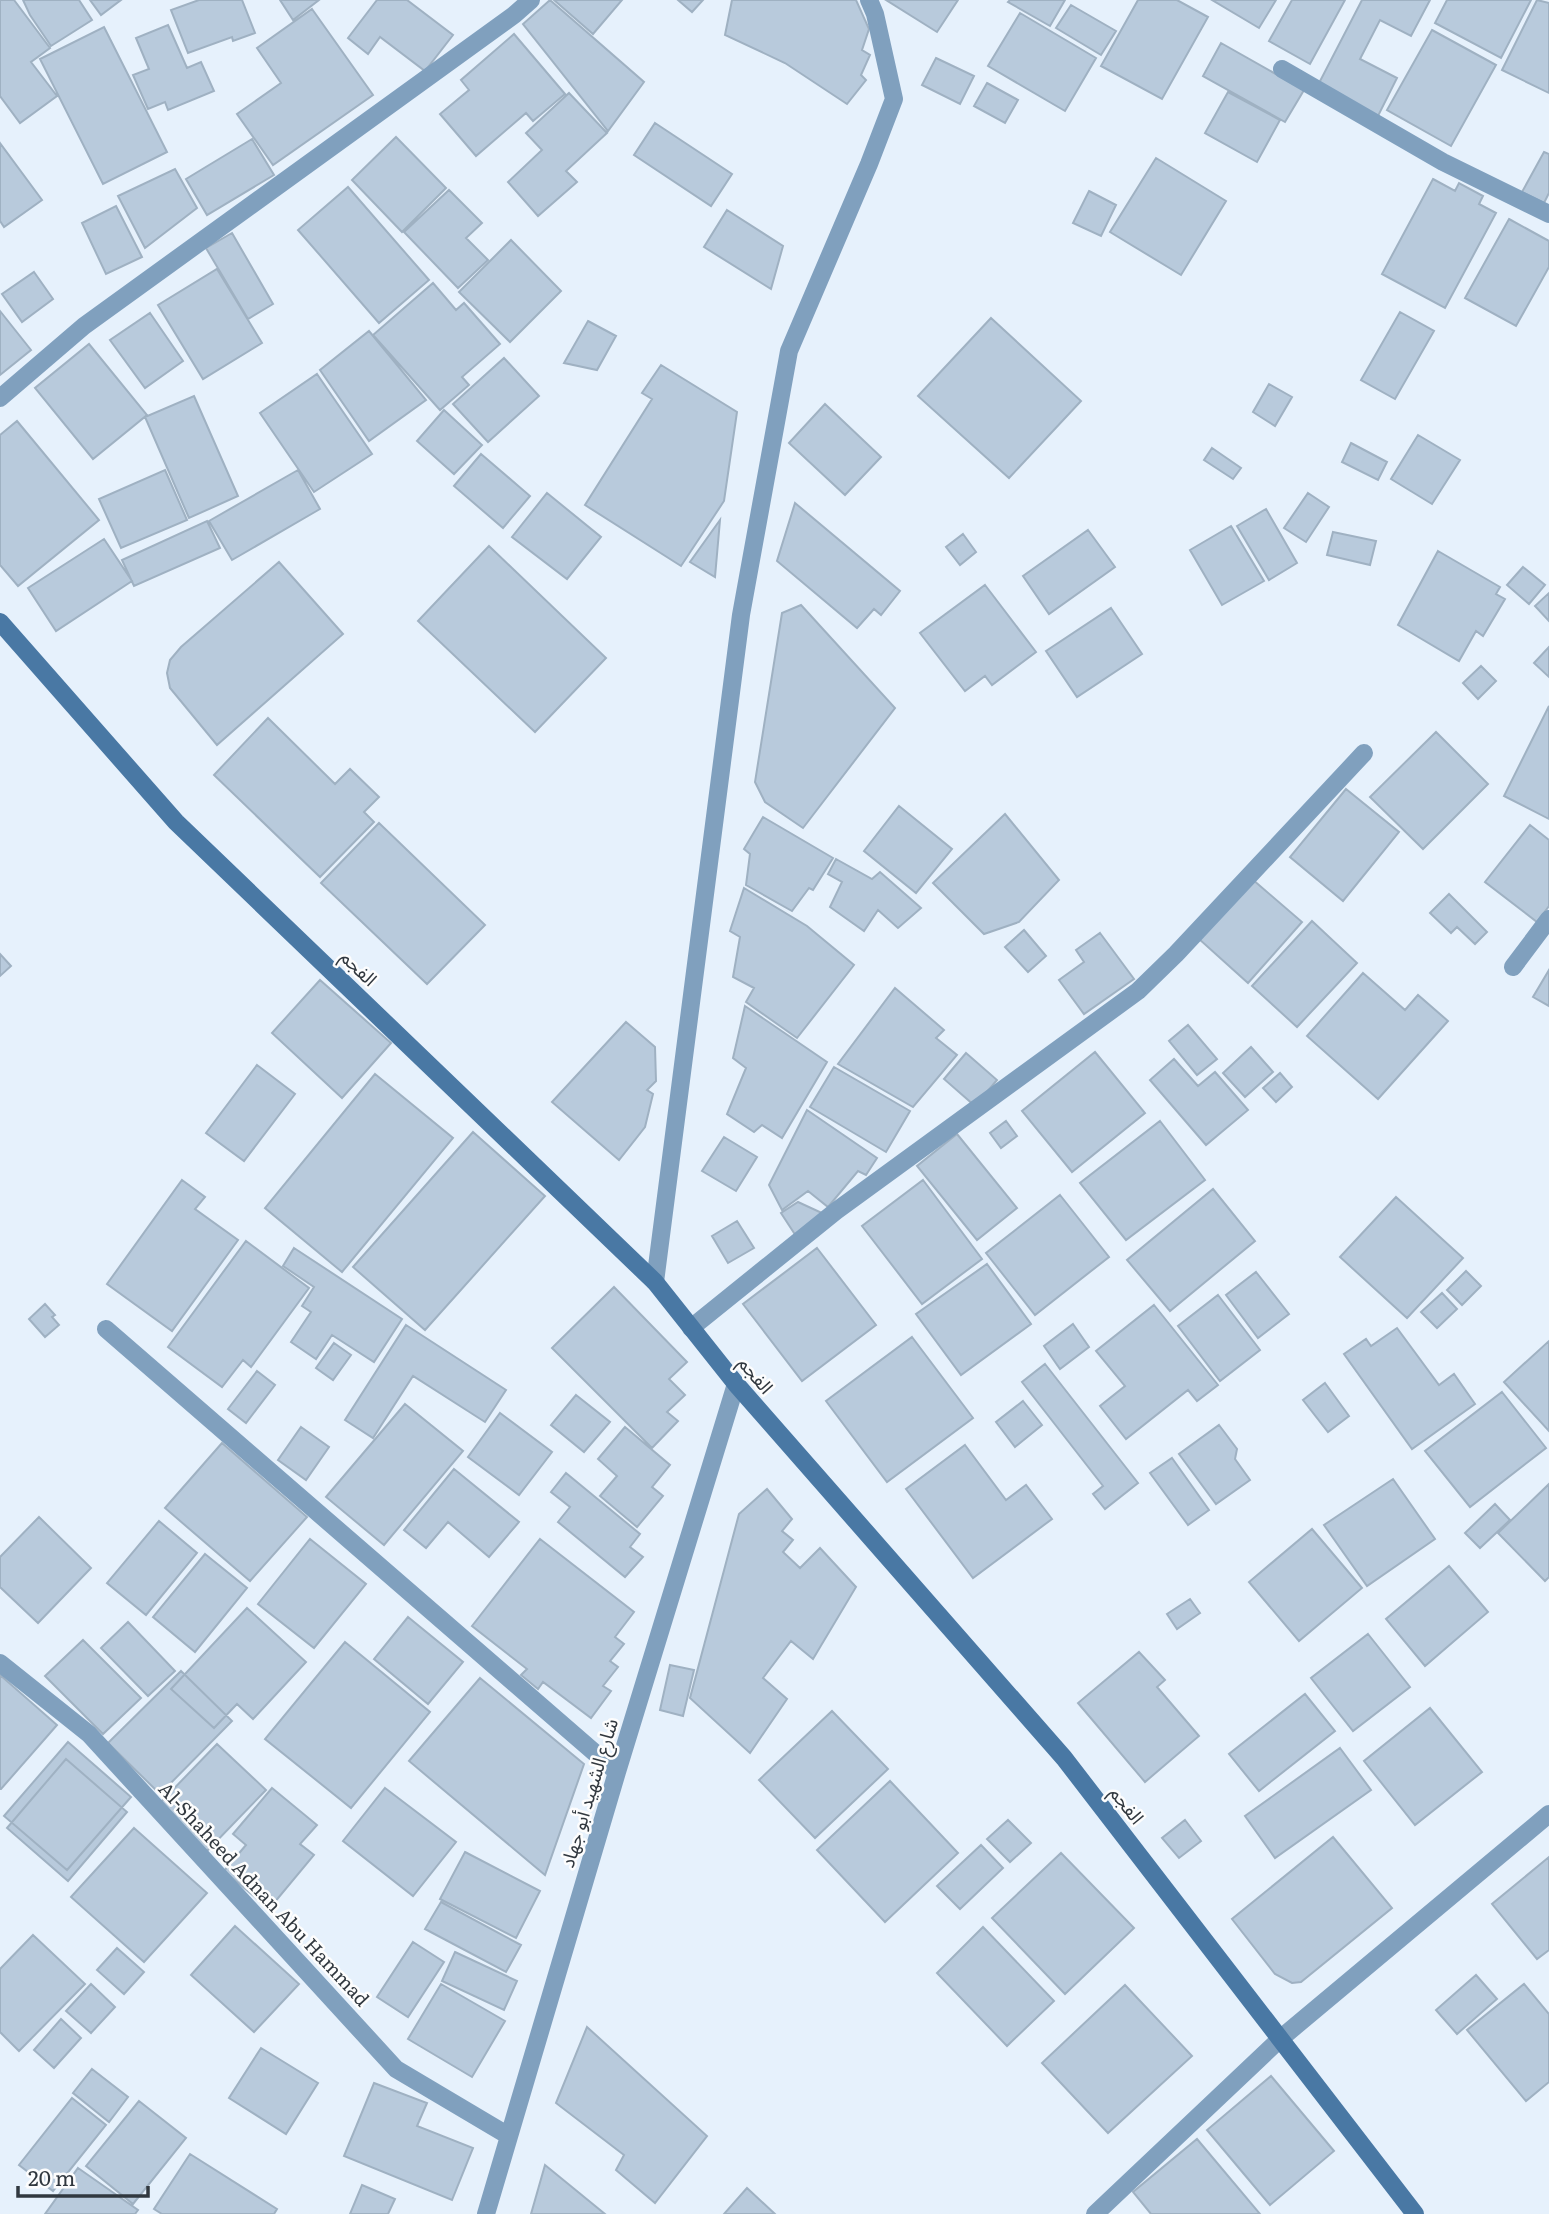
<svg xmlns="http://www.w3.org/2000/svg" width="1549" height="2214" font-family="Literata,'Noto Sans Arabic',serif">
	<rect width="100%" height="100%" fill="#e6f1fc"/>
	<path fill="#b8cadc" stroke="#9fb1c2" stroke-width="2" d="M0,0H14L50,48L31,62L57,96L20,123L0,96Z
		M23,0H79L92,20L51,46L30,15Z
		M90,0H121L101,15Z
		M199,0H242L255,33L233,41L232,37L188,53L171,10Z
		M280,0H319L293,20Z
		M377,0H407L453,35L425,71L380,37L368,54L348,38Z
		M550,0L644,82L608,131L523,24Z
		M554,0H622L593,34Z
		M678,0H703L692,12Z
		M732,0H856L869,29L862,50L870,55L861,75L866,80L847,104L785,63L725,35Z
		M886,0H958L937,32Z
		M1010,0H1065L1050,26L1008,2Z
		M1138,0H1177L1208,17L1162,99L1101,66Z
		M1212,0H1276L1259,28Z
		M1292,0H1345L1310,64L1269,41Z
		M1362,0H1430L1411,36L1380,20L1360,59L1397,78L1378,116L1318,85Z
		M1447,0H1531L1501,58L1435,23Z
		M1537,0L1549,3V93L1502,70Z
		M1071,5L1116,31L1101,55L1056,28Z
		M312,9L373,95L273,165L237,114L281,83L257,48Z
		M1020,13L1096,58L1065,111L988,66Z
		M168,25L187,68L201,62L214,91L168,110L165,102L148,109L133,75L149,69L136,38Z
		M104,27L167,152L103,184L40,59Z
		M1432,30L1496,65L1451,146L1387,110Z
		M514,34L565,94L533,121L526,113L476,156L440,114L469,90L461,80Z
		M1221,43L1304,90L1285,122L1203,76Z
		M936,58L974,76L960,104L922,85Z
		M987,83L1018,100L1005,123L974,106Z
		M1228,92L1280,120L1257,162L1205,133Z
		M569,93L607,133L566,171L577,182L538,216L508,182L542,150L526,133Z
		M655,123L732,174L711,206L634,155Z
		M396,137L446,188L402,232L352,180Z
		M252,139L274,175L207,215L186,179Z
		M0,143L42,200L4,227L0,221Z
		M1544,152L1549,154V193L1544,203L1522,192Z
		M1156,158L1226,201L1181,275L1110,232Z
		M175,169L197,208L145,248L118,196Z
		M1433,179L1455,191L1459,183L1483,196L1479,204L1496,213L1445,308L1382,274Z
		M348,187L429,280L379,323L298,230Z
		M449,190L482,223L466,238L488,260L458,288L404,232Z
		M1089,191L1116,205L1101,236L1073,223Z
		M116,206L142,257L106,274L82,223Z
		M727,210L783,246L771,289L704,247Z
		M1509,219L1549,241V267L1516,326L1465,298Z
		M232,233L273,304L248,319L206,248Z
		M511,240L561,291L510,342L459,292Z
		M217,269L262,343L203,379L158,305Z
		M34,272L53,299L22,322L2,294Z
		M433,283L456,310L464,303L500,344L462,377L469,385L440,410L373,335Z
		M0,311L31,350L0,375Z
		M1400,312L1434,331L1395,399L1361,380Z
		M150,313L183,361L145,388L110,340Z
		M991,318L1081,401L1009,478L918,396Z
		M588,321L616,336L597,370L564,363Z
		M369,331L426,400L369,441L320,370Z
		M89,344L147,415L93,459L35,388Z
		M504,358L539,396L488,442L453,404Z
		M661,365L737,412L724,501L681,566L585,505L652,399L642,393Z
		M317,374L372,454L314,492L260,413Z
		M1269,384L1292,397L1275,426L1253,412Z
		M194,396L238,496L189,518L145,417Z
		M825,404L881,457L845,495L789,443Z
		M444,410L482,445L454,474L417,441Z
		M17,421L99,520L18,586L0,565V435Z
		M1418,435L1460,460L1432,504L1391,479Z
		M1351,443L1387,462L1378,480L1342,462Z
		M1212,448L1241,468L1233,479L1204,460Z
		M481,454L530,496L503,528L454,486Z
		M165,470L187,520L121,548L99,499Z
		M298,470L320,509L232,560L209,521Z
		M547,493L601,537L567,579L512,537Z
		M1308,493L1329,507L1306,542L1284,528Z
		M795,503L900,591L881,615L874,609L857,628L777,561Z
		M1266,509L1297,563L1269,580L1237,526Z
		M720,520L715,577L690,562Z
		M207,521L220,548L134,586L122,560Z
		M1231,526L1264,581L1222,605L1190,550Z
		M1088,530L1115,567L1049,614L1023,576Z
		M1333,532L1376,541L1370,565L1327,555Z
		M963,534L976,552L960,565L946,547Z
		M104,539L132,581L56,631L28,588Z
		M489,546L606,658L535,732L418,621Z
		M1438,551L1500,587L1496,594L1505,599L1483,636L1476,631L1459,661L1398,625Z
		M279,562L343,634L217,745L170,688L167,673L170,660L181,647Z
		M1523,567L1545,585L1529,604L1507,585Z
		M985,585L1036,652L992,685L985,676L965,691L920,633Z
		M1549,593V621L1535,606Z
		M801,605L895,708L803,828L765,802L755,782L782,613Z
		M1111,608L1142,654L1077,697L1046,651Z
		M1549,647V677L1534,663Z
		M1481,666L1496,681L1478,699L1463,683Z
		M1549,706V819L1504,796Z
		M268,718L335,784L350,769L379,797L364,812L374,822L320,877L214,775Z
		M1436,732L1488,784L1423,849L1370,797Z
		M1346,789L1399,832L1343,901L1290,857Z
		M899,806L952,849L916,893L864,851Z
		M1005,814L1059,880L1019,922L984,934L933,883Z
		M763,817L833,858L813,890L809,888L792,911L746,885L750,854L744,849Z
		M379,823L485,925L427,984L321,883Z
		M1530,825L1549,840V906L1537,922L1485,882Z
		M836,859L872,879L880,872L921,908L898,928L878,910L864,931L830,907L842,882L828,874Z
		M1252,879L1302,922L1248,983L1199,939Z
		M744,888L807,926L854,965L797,1038L746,1002L754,988L733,977L740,937L730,931Z
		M1449,894L1487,932L1475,944L1457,927L1451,933L1430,913Z
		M1312,921L1357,963L1297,1027L1252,986Z
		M1024,930L1046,956L1028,972L1005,947Z
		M1100,933L1134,979L1084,1014L1059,980L1084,962L1076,950Z
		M0,954L11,966L0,976Z
		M1549,970V1006L1533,997Z
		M1363,973L1405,1010L1418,995L1448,1021L1378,1099L1307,1036Z
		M320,980L391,1043L342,1098L272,1033Z
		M895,988L944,1030L936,1038L957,1055L913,1107L838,1064Z
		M745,1006L827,1062L782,1138L762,1125L754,1132L727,1114L746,1068L733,1058Z
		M626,1022L655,1047L656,1081L647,1090L653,1094L645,1127L619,1160L552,1102Z
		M1188,1025L1217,1059L1197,1075L1169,1041Z
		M1251,1047L1273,1072L1245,1097L1223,1073Z
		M1095,1052L1145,1113L1072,1172L1022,1111Z
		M966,1053L997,1080L975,1106L944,1079Z
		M1174,1059L1198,1086L1215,1072L1248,1110L1206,1145L1150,1080Z
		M257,1065L295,1094L244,1161L206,1133Z
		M834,1067L910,1111L886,1152L810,1107Z
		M1280,1073L1292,1087L1276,1102L1263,1088Z
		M375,1074L453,1138L342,1272L265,1208Z
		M807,1110L877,1158L866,1175L858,1171L828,1207L808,1191L782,1210L769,1185Z
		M1006,1121L1017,1136L1001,1148L990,1133Z
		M1160,1121L1205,1180L1126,1240L1080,1183Z
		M473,1132L545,1196L425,1330L353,1267Z
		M957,1134L1017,1208L977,1240L917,1166Z
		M724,1137L757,1157L736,1191L702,1171Z
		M182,1180L205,1197L195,1209L238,1240L172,1331L107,1284Z
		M923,1180L982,1259L922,1304L862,1226Z
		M1213,1189L1255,1241L1170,1311L1127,1260Z
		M1060,1195L1109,1257L1035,1315L986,1253Z
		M1396,1197L1463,1258L1407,1318L1340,1257Z
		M798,1202L822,1213L796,1236L781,1213Z
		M737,1221L754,1248L728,1263L712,1236Z
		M246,1241L309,1288L251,1367L243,1360L222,1387L168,1347Z
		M294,1248L402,1319L374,1362L332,1335L316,1359L291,1342L311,1312L302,1306L314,1287L283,1266Z
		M817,1248L876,1325L802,1381L743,1304Z
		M987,1264L1031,1324L961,1375L916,1314Z
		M1466,1271L1481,1286L1462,1305L1447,1290Z
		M1256,1272L1289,1314L1258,1338L1226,1295Z
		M614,1287L687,1362L669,1379L685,1395L667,1412L678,1421L652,1448L552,1348Z
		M1442,1293L1457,1309L1437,1328L1421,1312Z
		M1218,1295L1260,1350L1220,1381L1178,1326Z
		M45,1304L55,1315L52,1317L59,1325L45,1337L29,1319Z
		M1154,1305L1218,1385L1197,1401L1188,1390L1126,1439L1100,1406L1125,1386L1096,1351Z
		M1073,1324L1089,1347L1060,1369L1044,1346Z
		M406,1325L506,1390L485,1422L413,1376L373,1438L345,1420Z
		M1397,1328L1439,1385L1454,1374L1475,1404L1412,1449L1344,1354L1366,1339L1371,1346Z
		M912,1337L973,1418L887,1482L826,1401Z
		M1549,1341V1431L1504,1382Z
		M334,1343L351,1355L333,1380L316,1368Z
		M1045,1364L1138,1483L1105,1509L1093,1494L1103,1486L1022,1382Z
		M257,1371L275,1385L246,1423L228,1409Z
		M1325,1383L1349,1416L1328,1432L1303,1400Z
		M1502,1392L1546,1448L1470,1507L1425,1451Z
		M576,1395L610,1422L584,1452L551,1425Z
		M1023,1401L1042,1425L1015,1447L996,1422Z
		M405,1404L463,1451L384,1545L326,1497Z
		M500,1413L552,1452L519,1495L468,1457Z
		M1219,1425L1237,1449L1235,1459L1250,1480L1216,1504L1179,1454Z
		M301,1427L329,1447L306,1480L278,1460Z
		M625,1427L670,1465L652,1487L663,1496L637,1527L600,1496L617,1476L598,1459Z
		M222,1443L307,1517L250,1581L165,1508Z
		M965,1445L1006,1500L1026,1485L1052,1519L973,1578L906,1489Z
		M1172,1458L1209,1510L1188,1525L1150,1473Z
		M454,1469L519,1522L489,1557L448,1522L426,1548L404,1530Z
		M566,1473L640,1534L630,1547L643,1557L625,1577L558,1522L570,1507L551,1492Z
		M1393,1479L1435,1539L1367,1586L1324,1525Z
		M1549,1484V1577L1545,1581L1498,1533Z
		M767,1489L792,1519L782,1531L793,1540L783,1552L800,1568L820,1548L856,1587L813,1659L791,1641L763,1678L787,1699L750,1753L690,1698L739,1514Z
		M1495,1504L1510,1520L1480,1548L1465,1533Z
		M39,1517L91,1568L38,1623L0,1587V1557Z
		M159,1521L197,1553L146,1615L107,1583Z
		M1312,1529L1362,1588L1299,1641L1249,1582Z
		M310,1539L366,1584L314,1648L258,1604Z
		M540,1539L634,1612L615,1637L624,1644L610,1661L618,1667L603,1686L611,1691L591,1718L543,1682L538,1689L521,1675L527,1669L472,1626Z
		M205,1554L247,1588L195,1652L153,1617Z
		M1449,1566L1488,1612L1425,1666L1386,1619Z
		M1190,1599L1200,1613L1177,1629L1167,1614Z
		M247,1608L306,1662L253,1719L237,1704L214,1728L171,1689Z
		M408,1617L463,1662L428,1704L374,1659Z
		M128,1622L175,1671L148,1696L101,1648Z
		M1368,1634L1410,1687L1353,1731L1311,1678Z
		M83,1640L141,1698L103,1734L45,1676Z
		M345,1642L430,1712L351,1808L265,1739Z
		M1139,1652L1165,1680L1157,1687L1199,1736L1145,1782L1078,1703Z
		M670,1665L694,1670L683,1716L660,1710Z
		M181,1671L232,1721L160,1794L108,1743Z
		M0,1675L57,1725L1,1789H0Z
		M480,1678L584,1764L545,1875L409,1761Z
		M1305,1694L1335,1731L1259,1791L1229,1754Z
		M1430,1708L1482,1772L1415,1825L1364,1761Z
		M832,1711L888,1769L815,1838L759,1780Z
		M68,1742L131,1797L67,1870L4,1816Z
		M217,1744L266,1790L207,1851L159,1804Z
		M1340,1748L1371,1790L1275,1858L1245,1816Z
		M66,1759L127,1812L68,1881L7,1828Z
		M890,1781L958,1853L885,1922L817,1850Z
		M272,1788L317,1825L300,1844L314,1855L269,1909L224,1871L246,1845L233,1834Z
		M385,1788L456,1842L413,1896L343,1841Z
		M1008,1820L1031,1843L1010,1862L987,1839Z
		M1185,1820L1201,1841L1179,1858L1162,1838Z
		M134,1828L207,1893L144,1962L71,1897Z
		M1333,1837L1392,1908L1301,1982L1292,1983L1275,1974L1232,1919Z
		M981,1845L1003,1868L960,1909L937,1886Z
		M465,1852L540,1891L516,1938L440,1899Z
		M1061,1853L1134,1928L1065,1994L992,1918Z
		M1549,1857V1950L1537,1959L1492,1904Z
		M441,1902L521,1945L506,1972L425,1929Z
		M235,1926L299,1984L254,2032L191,1975Z
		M983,1927L1054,2001L1007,2046L937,1973Z
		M33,1935L85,1984L19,2051L0,2032V1969Z
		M413,1942L444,1962L408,2017L377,1997Z
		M117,1948L144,1972L124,1994L97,1970Z
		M455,1952L517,1981L504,2010L442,1981Z
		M1476,1975L1497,1999L1457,2034L1436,2010Z
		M91,1984L115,2007L91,2033L66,2011Z
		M441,1984L505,2021L472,2077L408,2039Z
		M1524,1984L1549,2014V2082L1526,2101L1467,2030Z
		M1125,1985L1192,2056L1108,2133L1042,2063Z
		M61,2019L81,2038L54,2068L34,2050Z
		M587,2027L707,2136L655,2203L616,2170L624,2155L556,2103Z
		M261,2048L318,2083L286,2134L229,2098Z
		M92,2069L128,2097L109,2122L73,2093Z
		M1271,2076L1334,2151L1270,2205L1207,2130Z
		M374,2083L427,2103L417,2126L473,2148L452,2200L344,2156Z
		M72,2098L106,2125L53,2191L19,2165Z
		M139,2101L186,2138L133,2204L86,2166Z
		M1197,2139L1260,2214H1151L1133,2192Z
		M190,2154L277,2209L274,2214H162L154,2209Z
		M545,2165L605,2214H531Z
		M78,2168L138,2210L135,2214H45Z
		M362,2185L395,2199L388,2214H350Z
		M747,2188L775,2214H724Z"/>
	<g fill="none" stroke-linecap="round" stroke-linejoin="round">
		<path stroke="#80a0be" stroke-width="18" d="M1282,69L1443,162L1549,214
			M1513,967L1549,919
			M655,1282L741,615L789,351L869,164L894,99L875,14L869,0
			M691,1328L836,1211L1138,991L1176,954L1364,753
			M1095,2214L1280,2039L1549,1814"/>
		<path stroke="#80a0be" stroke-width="18" d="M0,398L84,326L514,15L531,0
			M106,1329L617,1772
			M0,1663L89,1734L396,2069L509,2136
			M486,2214L617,1772L736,1384"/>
		<path stroke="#4978a4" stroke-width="18" d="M0,622L176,822L655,1282L736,1384L1064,1758L1415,2214"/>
	</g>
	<g text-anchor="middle" stroke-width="5" stroke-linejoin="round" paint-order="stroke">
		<g font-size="19" fill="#31383f" stroke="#fdfdfd">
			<text transform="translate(359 968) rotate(44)" y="7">الفجم</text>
			<text transform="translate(756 1375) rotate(50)" y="7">الفجم</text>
			<text transform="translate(589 1793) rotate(-73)" y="7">شارع الشهيد أبو جهاد</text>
			<text transform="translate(1127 1805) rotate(52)" y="7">الفجم</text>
			<text transform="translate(264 1894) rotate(47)" y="7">Al-Shaheed Adnan Abu Hammad</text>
		</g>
	</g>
	<path d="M18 2186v10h130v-10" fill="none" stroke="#31383f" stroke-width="3.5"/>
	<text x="28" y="2186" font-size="21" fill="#31383f" stroke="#fdfdfd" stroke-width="5" paint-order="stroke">20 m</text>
</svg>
